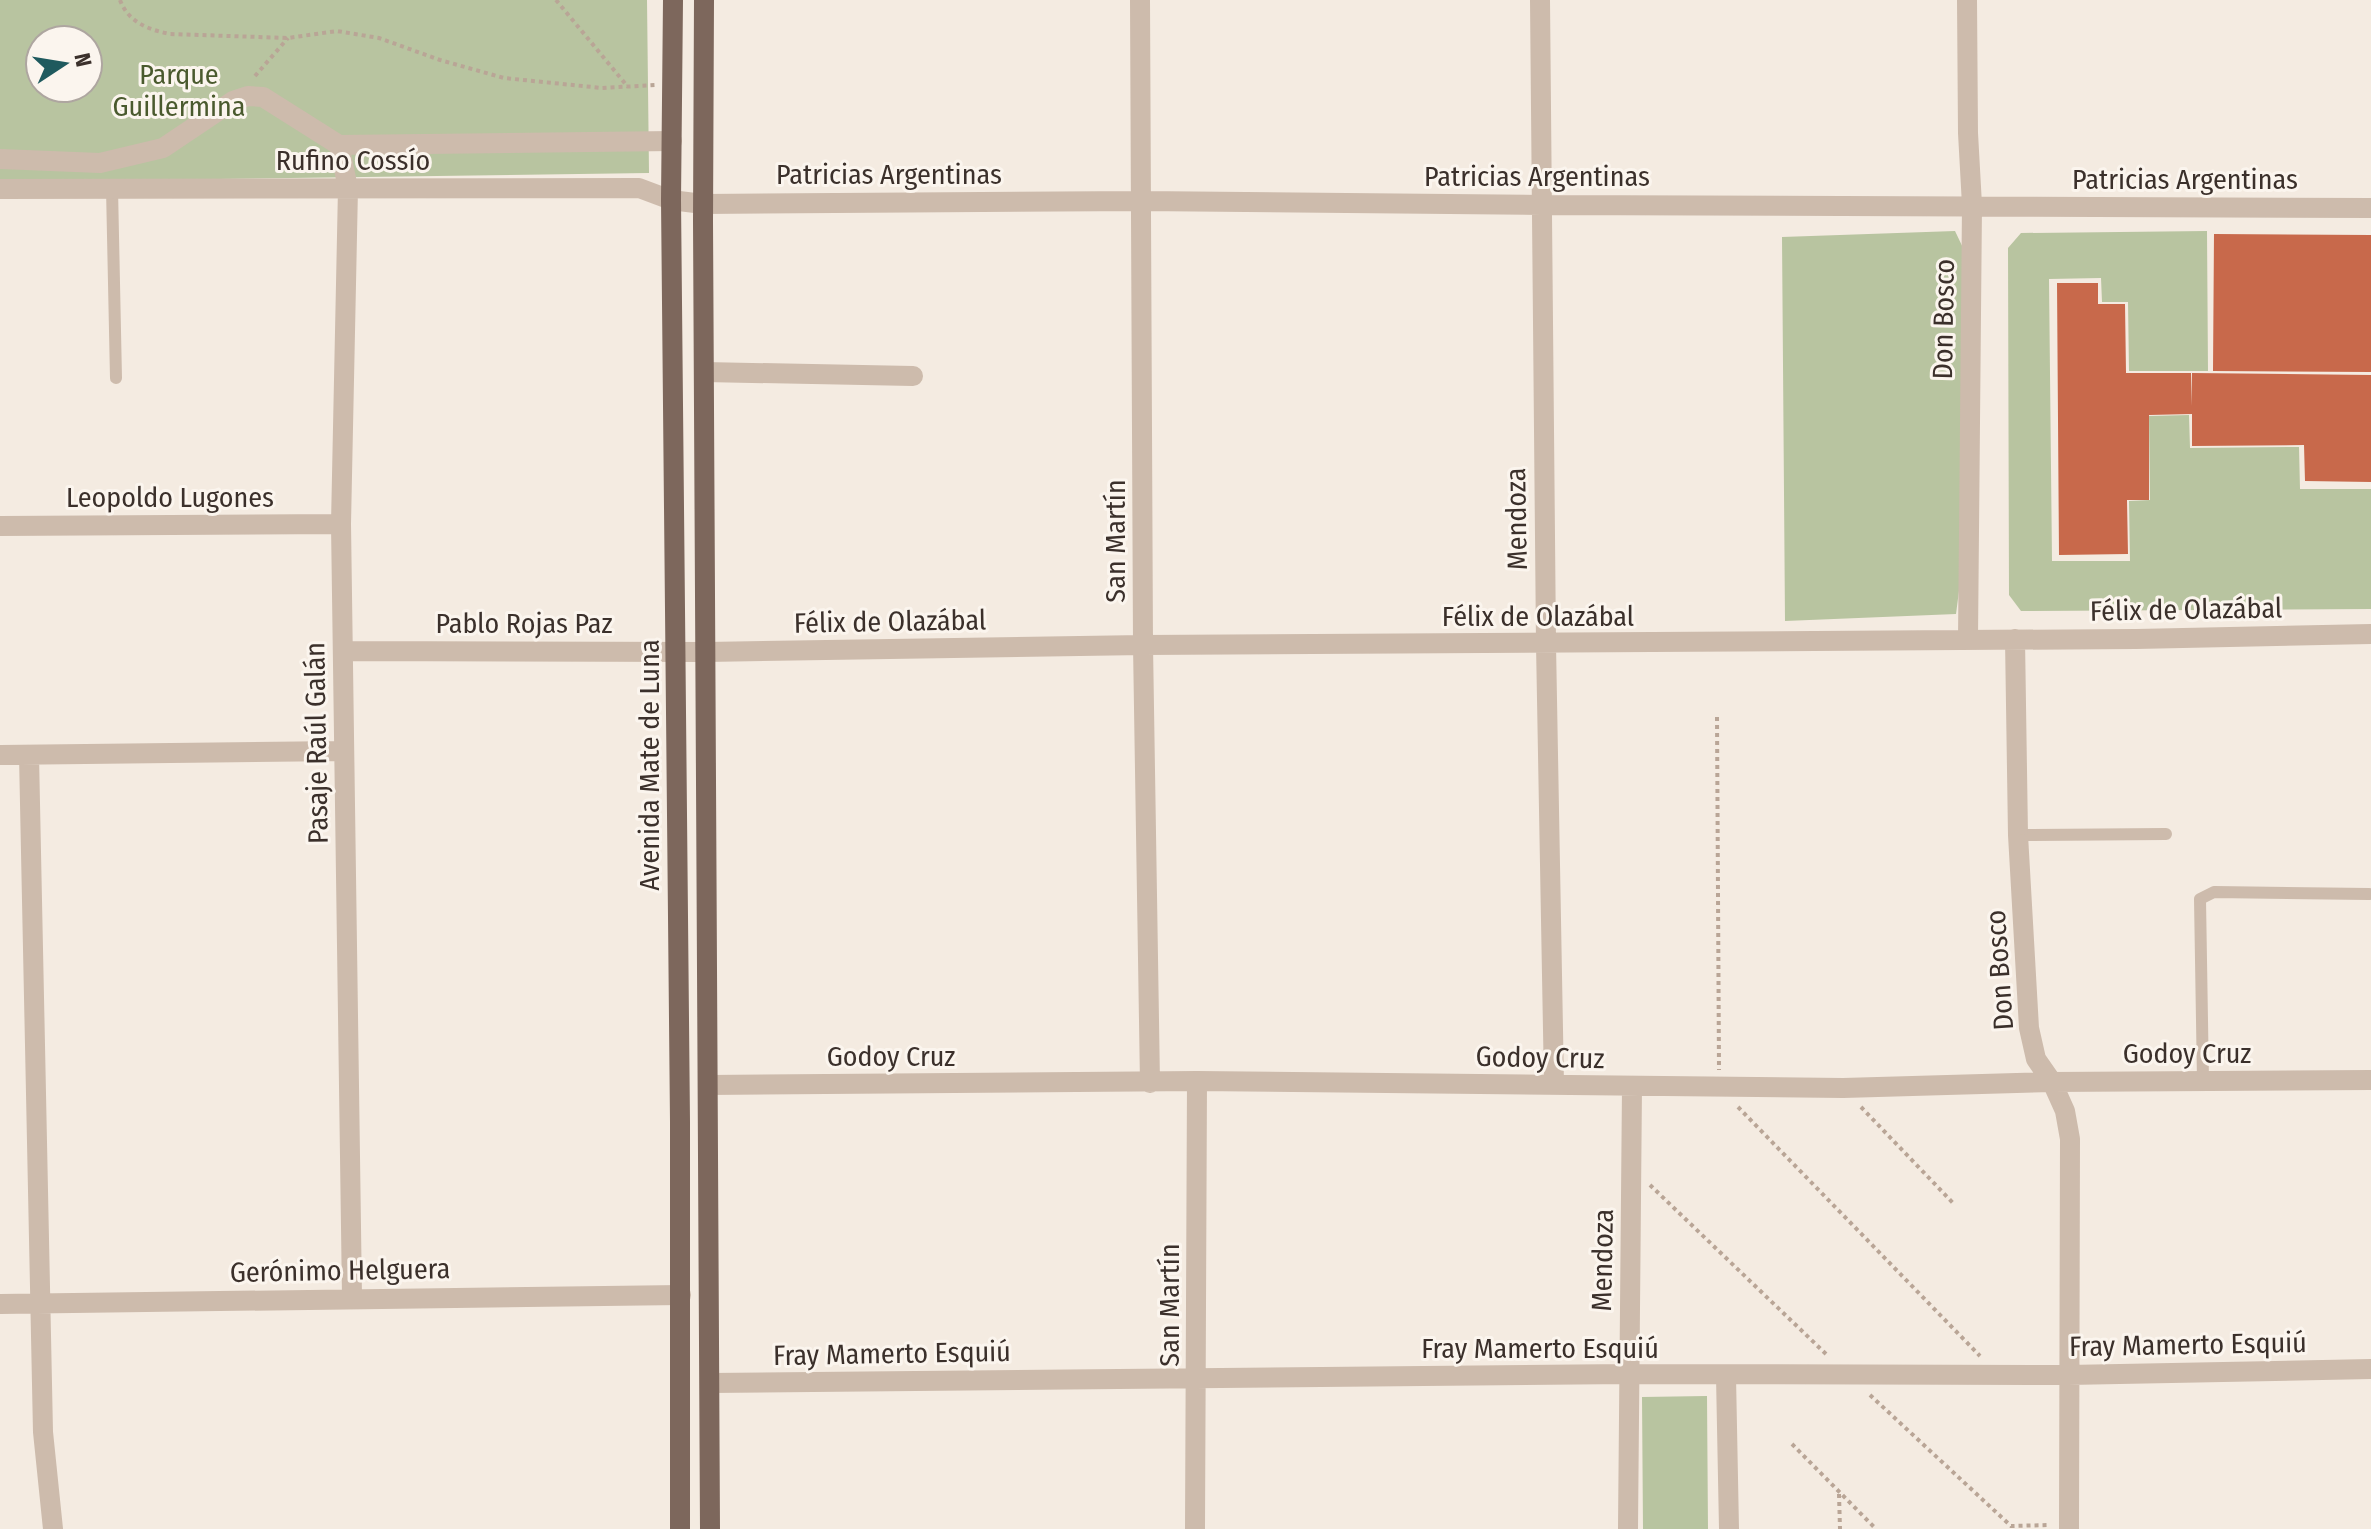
<svg xmlns="http://www.w3.org/2000/svg" width="2371" height="1529" font-family="'Fira Sans Condensed',sans-serif">
	<rect width="100%" height="100%" fill="#f4ebe1"/>
	<path fill="#b8c4a0" fill-rule="evenodd" d="M0,0H647L649,173L0,182ZM40,40H88V88H40Z
		M1955,231L1965,252L1963,560L1956,614L1785,621L1782,237Z
		M2207,231L2208,371H2129L2128,302H2102L2101,278L2049,279L2052,561H2130L2129,501L2150,500L2149,416L2189,415L2190,448L2299,447L2300,489H2371V609L2021,611L2009,595L2008,248L2021,233Z
		M1707,1396L1708,1529H1643L1642,1397Z"/>
	<path fill="#c8694b" d="M2214,234L2371,235V372L2213,371Z
		M2057,283H2098V304H2125L2126,373H2191V406L2192,373L2371,375V482L2305,481L2304,445L2192,446V414L2149,415V500H2127L2128,554L2059,555Z"/>
	<g fill="none" stroke-linecap="round" stroke-linejoin="round">
		<path stroke="#b9a596" stroke-width="4" stroke-dasharray="4 4" stroke-linecap="butt" d="M120,0C128,22 149,30 170,34L288,38L337,31L379,38L440,60L504,78L602,88L655,85
			M556,0L628,87
			M255,76L288,38
			M1717,717L1719,1070
			M1738,1107L1980,1356
			M1861,1107L1953,1203
			M1650,1185L1826,1354
			M1870,1395L2011,1526L2050,1525
			M1792,1444L1876,1529
			M1839,1494L1840,1529"/>
		<path stroke="#cdbbac" stroke-width="12" d="M112,188L116,378
			M2018,835L2166,834
			M2203,1081L2200,899L2214,892L2369,894"/>
		<path stroke="#cdbbac" stroke-width="20" d="M1140,0L1143,645L1150,1083
			M1540,0L1546,644L1554,1085
			M1967,0L1968,133L1972,205L1968,639
			M339,145L672,141
			M0,159L100,163L163,148L233,101L248,96L263,97L339,145L348,188L341,524L352,1297
			M0,189L639,188L671,200L703,204L1142,201L1541,205L2371,208
			M704,372L913,376
			M0,526L341,524
			M2015,639L2018,835L2029,1028L2036,1059L2052,1082L2065,1111L2070,1139L2069,1529
			M343,651L706,652L1143,645L2136,639L2371,634
			M0,755L343,751
			M29,755L43,1432L53,1529
			M708,1085L1197,1081L1843,1088L2052,1082L2371,1080
			M0,1304L681,1295
			M1726,1376L1729,1529
			M710,1383L1628,1374L2068,1375L2371,1369
			M1195,1529L1197,1081
			M1628,1529L1632,1087"/>
		<path stroke="#7d675c" stroke-width="20" d="M673,0L671,200L680,1122V1529
			M704,0L703,221L710,1529"/>
	</g>
	<g text-anchor="middle" stroke-width="6" stroke-linejoin="round" paint-order="stroke">
		<g font-size="28" fill="#4a5a2e" stroke="#fbf5ee">
			<text x="179" y="84">Parque<tspan x="179" dy="32">Guillermina</tspan></text>
		</g>
		<g font-size="28" fill="#3b302b" stroke="#fbf5ee">
			<text x="353" y="170">Rufino Cossío</text>
			<text x="889" y="184">Patricias Argentinas</text>
			<text x="1537" y="186">Patricias Argentinas</text>
			<text x="2185" y="189">Patricias Argentinas</text>
			<text transform="translate(1943 319) rotate(-89)" y="10">Don Bosco</text>
			<text x="170" y="507">Leopoldo Lugones</text>
			<text transform="translate(1516 519) rotate(-91)" y="10">Mendoza</text>
			<text transform="translate(1115 541) rotate(-90)" y="10">San Martín</text>
			<text transform="translate(2186 609) rotate(-1)" y="10">Félix de Olazábal</text>
			<text x="1538" y="626">Félix de Olazábal</text>
			<text transform="translate(890 621) rotate(-1)" y="10">Félix de Olazábal</text>
			<text x="524" y="633">Pablo Rojas Paz</text>
			<text transform="translate(316 743) rotate(-91)" y="10">Pasaje Raúl Galán</text>
			<text transform="translate(649 765) rotate(-90)" y="10">Avenida Mate de Luna</text>
			<text transform="translate(1999 970) rotate(-94)" y="10">Don Bosco</text>
			<text x="2187" y="1063">Godoy Cruz</text>
			<text x="891" y="1066">Godoy Cruz</text>
			<text transform="translate(1540 1057) rotate(1)" y="10">Godoy Cruz</text>
			<text transform="translate(1602 1260) rotate(-89)" y="10">Mendoza</text>
			<text transform="translate(340 1270) rotate(-1)" y="10">Gerónimo Helguera</text>
			<text transform="translate(1169 1305) rotate(-90)" y="10">San Martín</text>
			<text transform="translate(2188 1344) rotate(-1)" y="10">Fray Mamerto Esquiú</text>
			<text x="1540" y="1358">Fray Mamerto Esquiú</text>
			<text transform="translate(892 1353) rotate(-1)" y="10">Fray Mamerto Esquiú</text>
		</g>
	</g>
	<g transform="translate(64 64) rotate(78)"><circle r="38" fill="#fbf5ee" stroke="#aea6a0" stroke-width="2"/>
	<path d="M0-6L14 30L0 20L-14 30Z" fill="#1f5a5e"/>
	<text y="-12" font-size="22" font-weight="bold" text-anchor="middle" fill="#3b302b">N</text>
	</g>
</svg>
